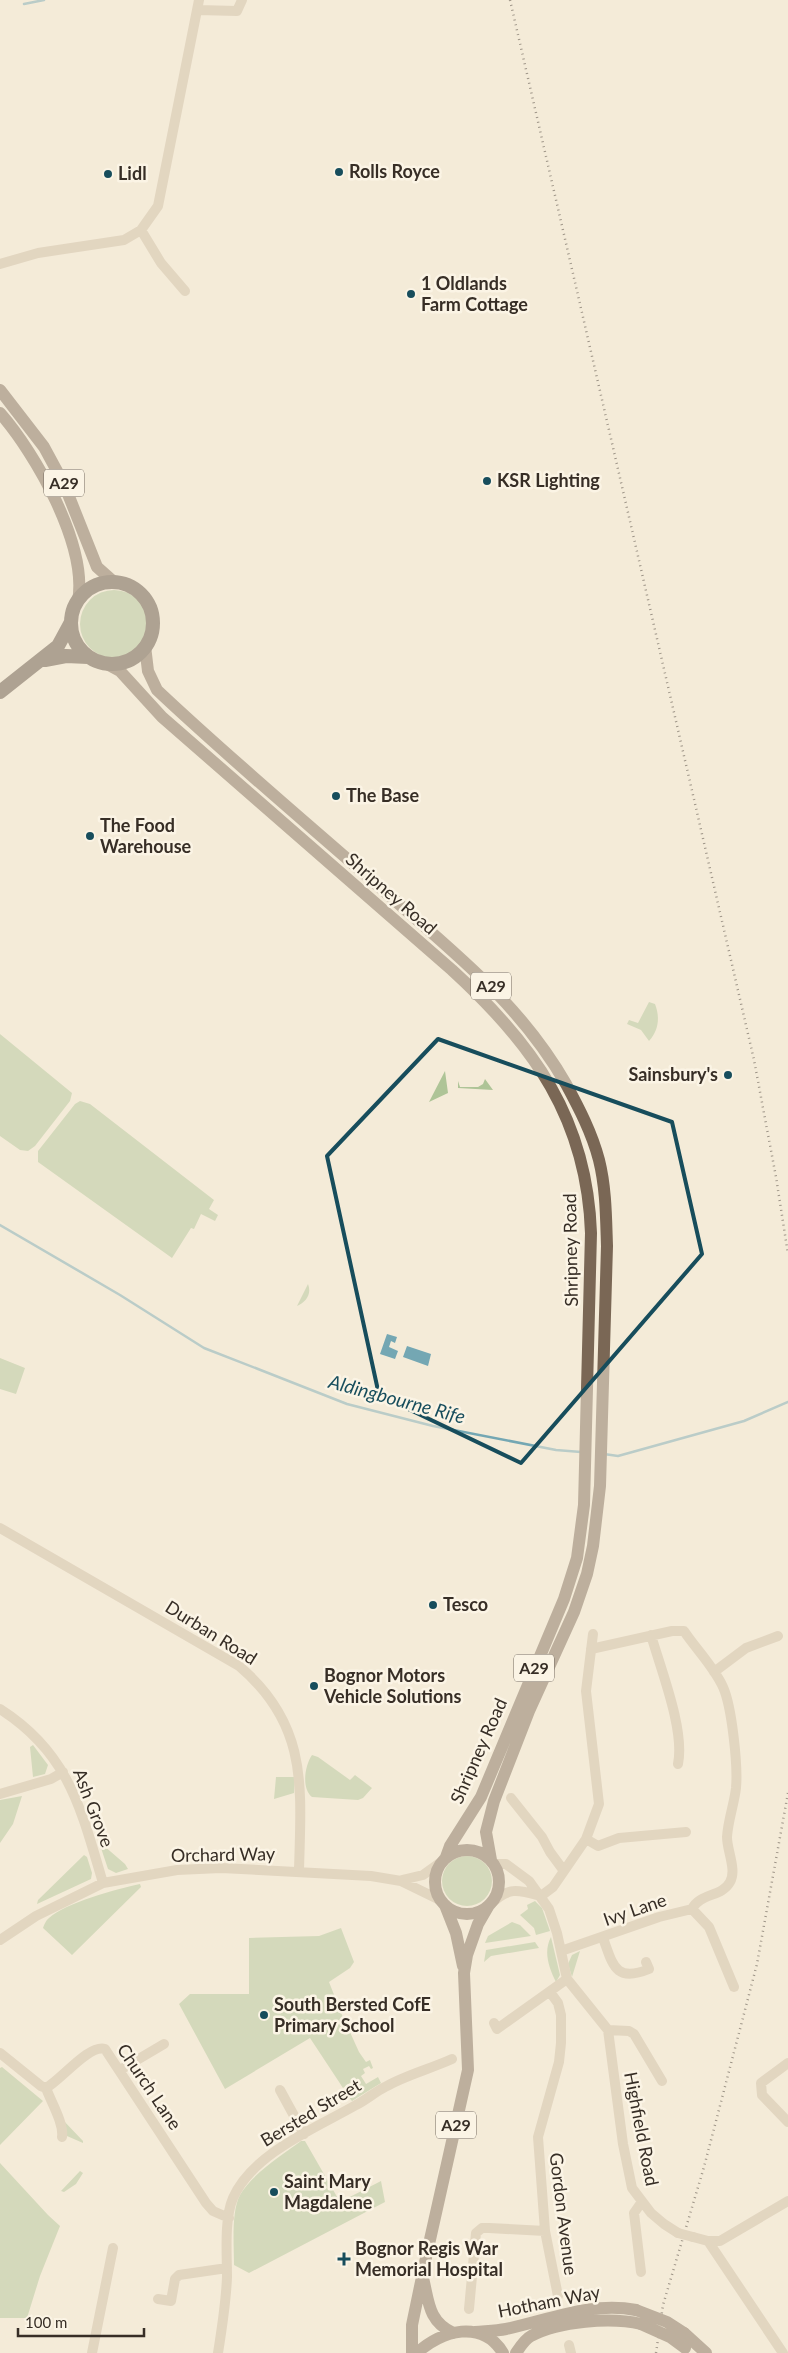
<svg xmlns="http://www.w3.org/2000/svg" width="788" height="2353" font-family="Lato,sans-serif">
	<rect width="100%" height="100%" fill="#f4ebd8"/>
	<path fill="#aec497" d="M80 624a34 34 0 1 1 68 0a34 34 0 1 1-68 0Z
		M649,1002L655,1004C660,1017 659,1030 649,1041L641,1030L627,1024L629,1020L638,1023Z
		M0,1034L72,1093L70,1101L35,1146L28,1151L20,1150L0,1136Z
		M445,1071L448,1093L429,1102Z
		M485,1079L493,1090L458,1088V1081L460,1087H478L483,1084Z
		M80,1101L90,1104L214,1200L209,1209L218,1215L215,1221L201,1214L194,1229L191,1228L172,1258L38,1162V1151L75,1104Z
		M308,1284C312,1294 306,1302 297,1306Z
		M0,1358L25,1368L16,1394L0,1389Z
		M33,1745L48,1765L45,1774L33,1777L30,1747Z
		M312,1755L318,1757L350,1780L355,1775L372,1788L363,1798L358,1800L312,1797C301,1788 305,1765 312,1755Z
		M276,1777H295L294,1793L274,1799Z
		M22,1796L13,1824L0,1843V1800Z
		M103,1845L125,1864L128,1869L116,1873L108,1869L101,1848Z
		M84,1855L87,1857L92,1873L91,1879L37,1904L38,1900Z
		M442 1881a25 25 0 1 1 50 0a25 25 0 1 1-50 0Z
		M140,1884L141,1887L72,1955L43,1928C44,1925 46,1920 49,1918C65,1903 117,1889 140,1884Z
		M535,1901L542,1908L550,1931L536,1935L534,1928L520,1915L528,1909L527,1905Z
		M512,1922L520,1925L531,1936L485,1943L488,1936Z
		M341,1928L354,1962L350,1968L329,1982L344,2020L316,2035L345,2021L359,2052L366,2062L370,2060L373,2068L371,2069L369,2066L363,2069L365,2073L361,2076L366,2084L378,2077L381,2083L352,2101L347,2095L359,2088L354,2080L343,2088L310,2038L225,2089L179,2004L190,1994H249V1938L319,1936Z
		M551,1937L560,1975L556,1982C549,1968 543,1952 551,1937Z
		M535,1942L539,1948L491,1956L484,1962L486,1950Z
		M580,1951L572,1977L568,1964L572,1955Z
		M2,2067L43,2101L0,2145V2068Z
		M63,2120L83,2141V2143L67,2136Z
		M301,2141H305L340,2202L381,2181L385,2202L249,2273L234,2265C234,2246 231,2212 240,2195C251,2175 283,2154 301,2141Z
		M0,2163L48,2215L60,2226L40,2276L27,2318H0Z
		M80,2171L83,2173L76,2184L64,2192L61,2191Z"/>
	<path fill="#74a7b3" d="M387,1334L397,1337L395,1343L391,1341L389,1347L398,1351L395,1359L380,1354Z
		M407,1346L431,1354L428,1366L403,1357Z"/>
	<g fill="none" stroke-linecap="round" stroke-linejoin="round">
		<path stroke="#74a7b3" stroke-width="2.5" d="M24,4L44,0
			M0,1225L120,1295L204,1348L258,1369L347,1404L433,1426L556,1450L581,1452
			M604,1454L618,1456L744,1421L788,1402"/>
		<path stroke="#cdbca3" stroke-width="10" d="M198,10L237,11L242,0
			M141,230L161,263L185,291
			M0,264L38,253L124,240L141,230L158,206L199,0
			M0,1528L239,1666C309,1725 301,1788 299,1871
			M651,1635C661,1670 685,1730 678,1764
			M591,1649L672,1631H684C696,1649 714,1667 723,1687C732,1707 738,1766 736,1788C734,1805 728,1820 727,1837C727,1851 737,1870 730,1882C722,1897 700,1893 692,1909
			M714,1672L746,1648L778,1636
			M0,1709C69,1753 81,1809 103,1883
			M0,1794L51,1779L63,1772
			M511,1798L542,1837L550,1852L564,1871
			M586,1839L598,1846L619,1838L686,1832
			M494,1864H506L529,1881L549,1909L557,1933L567,1979L608,2030L623,2144L632,2188L651,2213L664,2224L678,2233
			M402,1880L423,1875L441,1862
			M541,1896L553,1887L586,1839L599,1804L586,1691L593,1634
			M491,1904C509,1886 519,1890 541,1896
			M603,1938C613,1965 615,1983 649,1969L646,1962
			M0,1940L36,1916L103,1883L177,1870L221,1868L371,1876L401,1881L442,1901
			M561,1951L659,1917L692,1909L709,1927L734,1987
			M550,1992L558,2003L561,2015V2043L559,2062L538,2137L545,2231L558,2296
			M494,2023L497,2029L567,1979
			M608,2030L629,2031L634,2034L662,2081
			M0,2053L41,2086L46,2088C61,2080 89,2044 105,2049L206,2203L213,2211L229,2218
			M788,2063L761,2083L762,2095L788,2122
			M120,2070L164,2044
			M46,2088C51,2102 64,2123 62,2137
			M280,2090L304,2134
			M641,2203L634,2213L641,2272
			M693,2237L708,2241L783,2353
			M708,2241H720L788,2201
			M158,2299L171,2301L175,2279L179,2275L227,2268
			M469,2309L476,2233L482,2228H489L545,2231
			M569,2345L571,2353
			M92,2353L113,2248
			M218,2353C222,2328 226,2303 227,2277C227,2254 224,2219 233,2198C253,2153 316,2128 356,2105C366,2100 375,2092 385,2087C406,2075 430,2069 452,2059"/>
		<path stroke="#7a6755" stroke-width="12" d="M0,390L44,447L64,484L97,567L115,583
			M0,413C36,454 88,546 78,601
			M145,646L148,671L157,690C230,759 308,824 383,890C453,952 519,1002 566,1084C579,1108 592,1133 599,1160C606,1188 606,1217 607,1246L600,1486L593,1546L587,1574L574,1612L529,1711L494,1801L486,1832L491,1860
			M107,664L120,671L162,717L452,970C534,1045 587,1119 591,1233L584,1505L577,1558L564,1599L481,1797L450,1846L446,1857
			M435 1882a32 32 0 1 1 64 0a32 32 0 1 1-64 0Z
			M445,1905L456,1933L463,1966
			M423,2278C429,2302 428,2321 453,2333
			M475,2332C486,2331 496,2331 506,2329C549,2320 592,2301 636,2310
			M684,2333L706,2353
			M412,2353V2325L427,2253L468,2070L464,1973L467,1955L478,1924L489,1905
			M417,2353C441,2330 483,2319 503,2353
			M516,2353C520,2347 525,2339 531,2336C559,2321 611,2317 641,2324"/>
		<path stroke="#59493c" stroke-width="14" d="M71 623a41 41 0 1 1 82 0a41 41 0 1 1-82 0Z
			M45,660L66,656L88,657
			M0,692L58,646L71,622"/>
		<path stroke="#372e26" stroke-width="2.5" stroke-dasharray="1 4" stroke-linecap="butt" d="M510,0L754,1060L776,1177L788,1254
			M656,2353L663,2305L704,2167L757,1964L788,1793"/>
		<path stroke="#cdbca3" stroke-width="10" d="M678,2233L693,2237"/>
		<path stroke="#7a6755" stroke-width="12" d="M636,2310L667,2322L684,2333
			M641,2324L670,2337L685,2348"/>
	</g>
	<path d="M0 0H788V2353H0ZM438,1039L672,1122L702,1254L521,1463L379,1395L327,1156Z" fill="#f4ebd8" fill-opacity=".55" fill-rule="evenodd"/>
	<path fill="none" stroke="#174d5c" stroke-width="4" stroke-linejoin="round" d="M438,1039L672,1122L702,1254L521,1463L379,1395L327,1156Z"/>
	<g fill="#174d5c" stroke="#fbf4e5" stroke-width="2">
		<circle cx="339" cy="172" r="5"/>
		<circle cx="108" cy="174" r="5"/>
		<circle cx="411" cy="294" r="5"/>
		<circle cx="487" cy="481" r="5"/>
		<circle cx="336" cy="796" r="5"/>
		<circle cx="90" cy="836" r="5"/>
		<circle cx="728" cy="1075" r="5"/>
		<circle cx="433" cy="1605" r="5"/>
		<circle cx="314" cy="1686" r="5"/>
		<circle cx="264" cy="2015" r="5"/>
		<circle cx="274" cy="2192" r="5"/>
		<path d="M341.5 2251.5h5v5h5v5h-5v5h-5v-5h-5v-5h5z"/>
	</g>
	<g text-anchor="middle" stroke-width="5" stroke-linejoin="round" paint-order="stroke">
		<g fill="#fbf4e5" stroke="#72695f" stroke-width="1">
			<rect x="44" y="469.5" width="40" height="27" rx="4"/>
			<rect x="471" y="972.5" width="40" height="27" rx="4"/>
			<rect x="514" y="1654.5" width="40" height="27" rx="4"/>
			<rect x="436" y="2111.5" width="40" height="27" rx="4"/>
		</g>
		<g font-size="16" font-weight="bold" fill="#372e26">
			<text x="64" y="489">A29</text>
			<text x="491" y="992">A29</text>
			<text x="534" y="1674">A29</text>
			<text x="456" y="2131">A29</text>
		</g>
		<g font-size="18" font-weight="bold" fill="#372e26" stroke="#fbf4e5" text-anchor="start">
			<text x="349" y="178">Rolls Royce</text>
			<text x="118" y="180">Lidl</text>
			<text x="421" y="290">1 Oldlands<tspan x="421" dy="21">Farm Cottage</tspan></text>
			<text x="497" y="487">KSR Lighting</text>
			<text x="346" y="802">The Base</text>
			<text x="100" y="832">The Food<tspan x="100" dy="21">Warehouse</tspan></text>
			<text x="718" y="1081" text-anchor="end">Sainsbury's</text>
			<text x="443" y="1611">Tesco</text>
			<text x="324" y="1682">Bognor Motors<tspan x="324" dy="21">Vehicle Solutions</tspan></text>
			<text x="274" y="2011">South Bersted CofE<tspan x="274" dy="21">Primary School</tspan></text>
			<text x="284" y="2188">Saint Mary<tspan x="284" dy="21">Magdalene</tspan></text>
			<text x="355" y="2255">Bognor Regis War<tspan x="355" dy="21">Memorial Hospital</tspan></text>
		</g>
		<g font-size="18" fill="#372e26" stroke="#fbf4e5">
			<text transform="translate(391 894) rotate(41)" y="6">Shripney Road</text>
			<text transform="translate(571 1250) rotate(-91)" y="6">Shripney Road</text>
			<text transform="translate(211 1633) rotate(32)" y="6">Durban Road</text>
			<text transform="translate(479 1751) rotate(-66)" y="6">Shripney Road</text>
			<text transform="translate(93 1808) rotate(69)" y="6">Ash Grove</text>
			<text transform="translate(223 1855) rotate(-1)" y="6">Orchard Way</text>
			<text transform="translate(635 1910) rotate(-19)" y="6">Ivy Lane</text>
			<text transform="translate(149 2087) rotate(56)" y="6">Church Lane</text>
			<text transform="translate(311 2113) rotate(-31)" y="6">Bersted Street</text>
			<text transform="translate(641 2129) rotate(79)" y="6">Highfield Road</text>
			<text transform="translate(563 2214) rotate(83)" y="6">Gordon Avenue</text>
			<text transform="translate(549 2302) rotate(-11)" y="6">Hotham Way</text>
		</g>
		<g font-size="19" font-style="italic" fill="#174d5c" stroke="#fbf4e5">
			<text transform="translate(397 1399) rotate(15)" y="7">Aldingbourne Rife</text>
		</g>
	</g>
	<path d="M18 2328v8h126v-8" fill="none" stroke="#372e26" stroke-width="2.5"/>
	<text x="25" y="2328" font-size="15" fill="#372e26" stroke="#fbf4e5" stroke-width="4" paint-order="stroke">100 m</text>
</svg>
